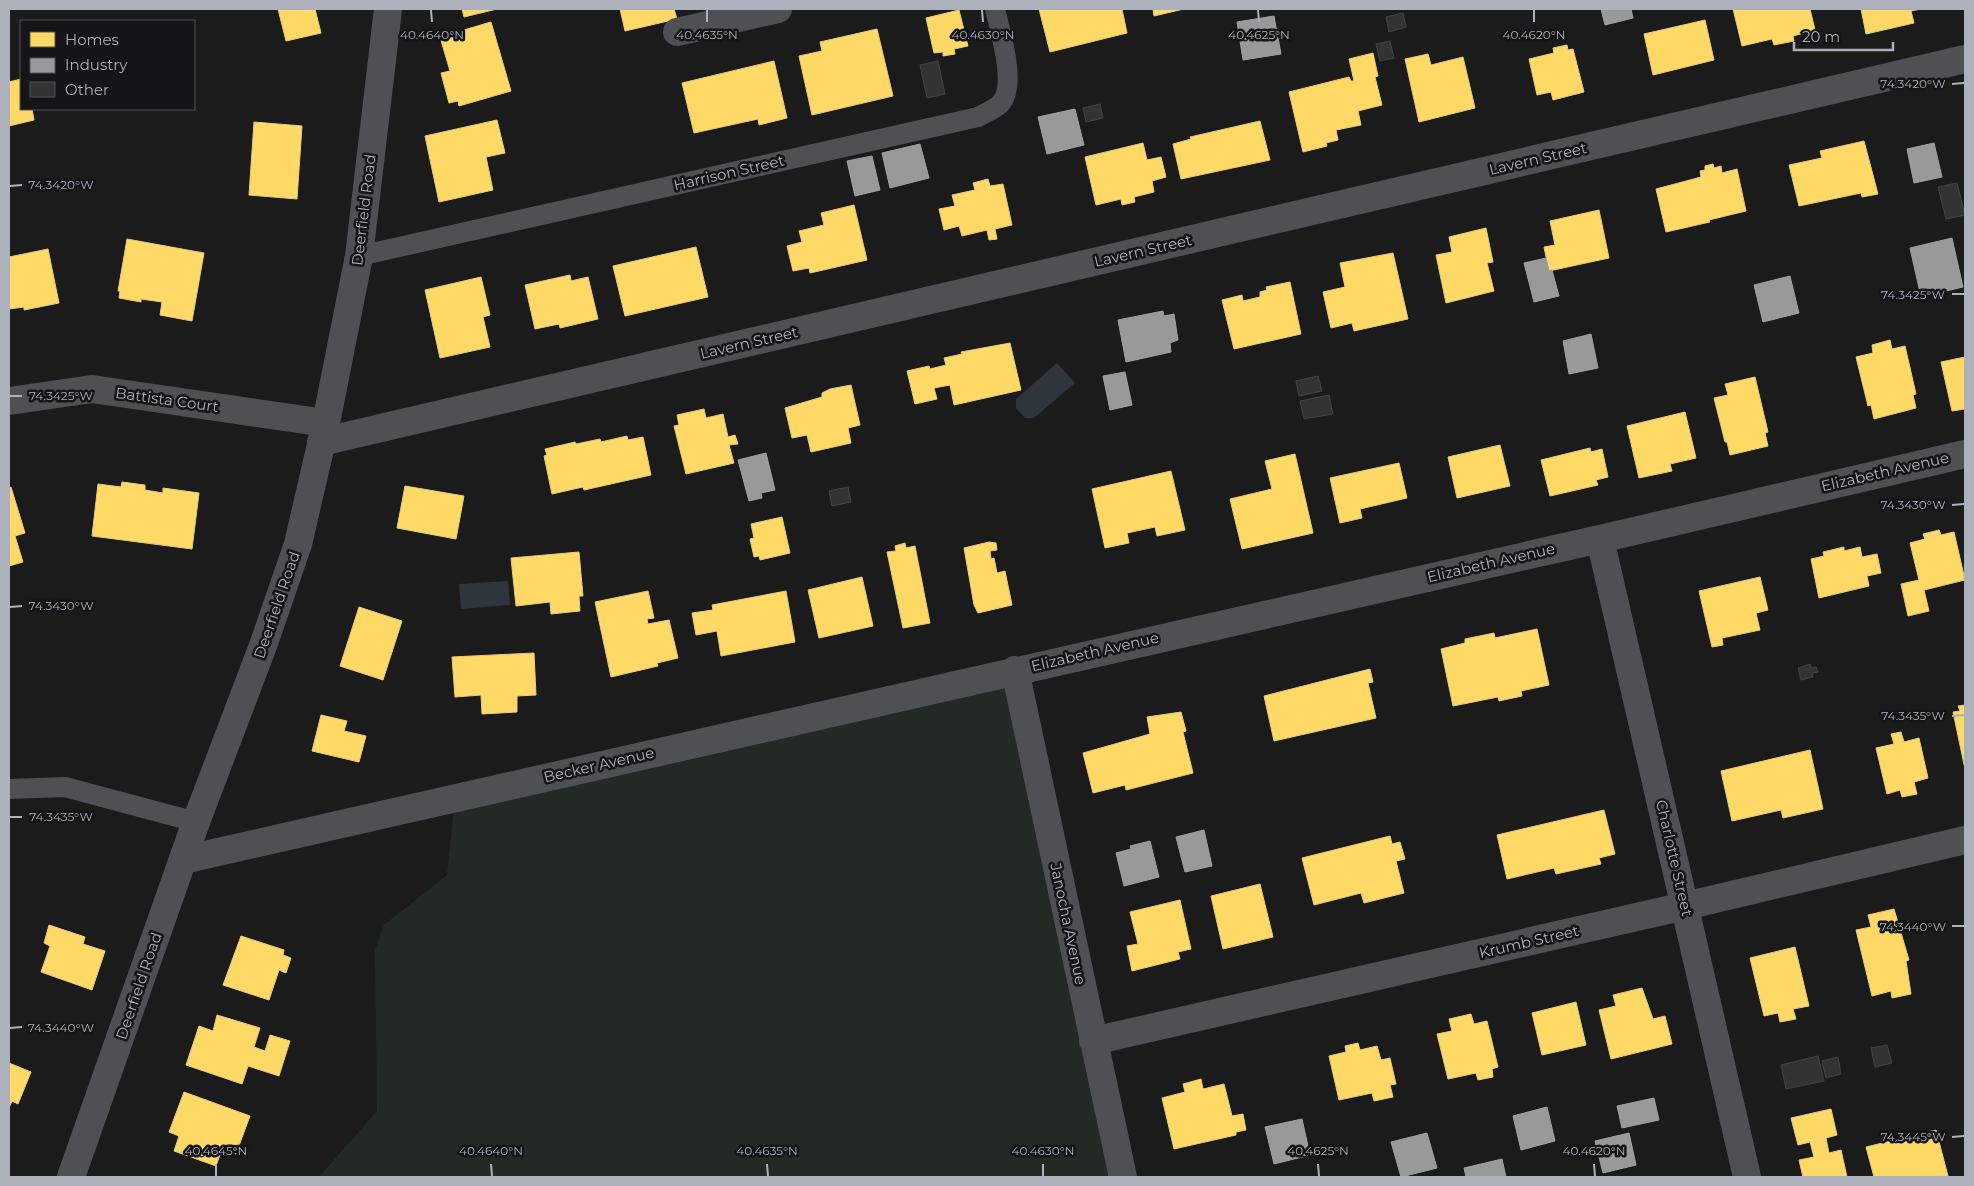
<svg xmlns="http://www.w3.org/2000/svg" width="1974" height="1186" font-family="Montserrat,sans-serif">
	<rect width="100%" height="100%" fill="#1b1b1b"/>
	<path fill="#232a25" d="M1015,670L1123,1177H319L377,1111L375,950L384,925L447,875L455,798Z"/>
	<path fill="#2e353d" d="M1057,363L1075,383L1034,418H1025L1016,408V399Z
		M508,581L510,605L461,609L459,584Z"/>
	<path fill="#ffd966" stroke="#e6cd80" d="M278,9H315L321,33L286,41Z
		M462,9H497L464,17Z
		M620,9H674L677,19L625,31Z
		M1039,9H1122L1127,33L1050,52Z
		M1153,9H1184L1154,16Z
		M1733,9H1810L1815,30L1793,36L1794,41L1774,45L1772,39L1742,46Z
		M1861,9H1921L1911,11L1914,23L1866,34Z
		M959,10L968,46L954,49L955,54L943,56V52L934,53L926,18Z
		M1705,20L1714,60L1653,75L1644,34Z
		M491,22L511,91L459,106L458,101L449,103L441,73L450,71L440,37Z
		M877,29L893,96L812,115L799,56L822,51L820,42Z
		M1567,45L1568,50L1573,49L1584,92L1553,100L1551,92L1537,95L1529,59L1554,53L1553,48Z
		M1373,53L1378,76L1375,77L1382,105L1358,111L1361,125L1336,130L1338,140L1326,143L1327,146L1303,152L1289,92L1349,77L1351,81H1354L1349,59Z
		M1428,54L1431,65L1463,57L1475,108L1419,122L1405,59Z
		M774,61L787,118L759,125L758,119L694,133L682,83Z
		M21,79V109H32L34,120L9,126V82Z
		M497,120L505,153L486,157L493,190L439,202L425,136Z
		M1260,121L1270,160L1181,179L1173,144L1191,139L1190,137Z
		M254,122L302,126L297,199L249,195Z
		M1864,141L1878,194L1862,197L1861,193L1799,206L1789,165L1822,158L1820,151Z
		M1143,143L1147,160L1161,157L1166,177L1152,181L1154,192L1134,197L1135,202L1122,205L1121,199L1096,205L1085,157Z
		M1713,164L1714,168L1721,166L1722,173L1737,169L1746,211L1709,220L1710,222L1666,232L1656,189L1701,177L1700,171L1705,170V166Z
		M988,179L990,186L1003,184L1012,225L995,229L997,239L989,240L987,230L962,236L959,226L944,230L939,209L955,206L952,195L975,190L973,183Z
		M854,205L867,260L810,273L809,268L793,271L787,246L802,242L799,231L824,225L821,213Z
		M1599,210L1609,258L1549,271L1544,247L1555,245L1550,221Z
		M1486,228L1493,262L1487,263L1494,291L1446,303L1436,255L1452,252L1449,237Z
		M127,239L204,253L192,321L160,315L162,302L141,299V302L119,298L120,291H118Z
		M696,247L708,297L625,316L613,266Z
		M48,249L59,303L24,310V307L9,309V257Z
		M1393,253L1408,319L1354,331L1352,323L1331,328L1323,292L1345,287L1340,263Z
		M570,275L571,281L588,277L598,319L560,328L559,324L535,329L525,285Z
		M481,277L490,315L483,317L490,347L440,358L425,290Z
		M1290,282L1301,334L1234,349L1222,300L1242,295L1243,301L1260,297V292L1267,290L1266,287Z
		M1890,340L1892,349L1905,346L1916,394L1913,395L1916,408L1874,419L1871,405L1868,406L1856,357L1873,353L1872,345Z
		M1010,343L1021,390L954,405L950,385L934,388L937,399L915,404L907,371L929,366L930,369L946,365L944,358L962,354L961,352Z
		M1965,357V409L1952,411L1941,362Z
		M1755,377L1768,432L1765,433L1768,446L1730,455L1727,442H1725L1714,398L1728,395L1725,384Z
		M851,385L860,425L848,428L851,443L811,452L807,435L792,438L785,408L822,397V393L830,389Z
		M704,409L706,418L723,414L728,437L735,435L738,444L729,445L734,463L686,474L674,426L679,425L677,415Z
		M1685,412L1696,458L1670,464L1672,471L1639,478L1627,426Z
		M627,436L628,440L643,437L651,475L584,490L583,487L552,494L544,456L547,455L545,449L575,442L576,444L600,439L601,442Z
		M1500,445L1510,486L1457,498L1448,457Z
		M1590,448L1591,452L1602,449L1608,477L1596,480L1598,485L1550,496L1541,460Z
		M1295,454L1313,533L1242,549L1230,499L1272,489L1265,461Z
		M1399,463L1407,498L1360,509L1362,518L1340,523L1330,478Z
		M1171,471L1185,530L1157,536L1155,527L1127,533L1129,543L1105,548L1092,489Z
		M122,482L145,485V490L163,493V488L199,493L192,549L92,536L98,484L121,487Z
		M405,486L464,496L456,539L397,528Z
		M11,487L25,533L15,536L23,562L9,566V488Z
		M782,517L790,553L760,560L759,556L754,557L750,539L754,538L751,524Z
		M1939,530L1941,535L1954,532L1965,580L1924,590L1929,611L1908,616L1901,584L1919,580L1910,543L1925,539L1923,534Z
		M989,542L996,543L997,550L990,551L991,559L994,558L997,573L1005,571L1012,605L978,613L974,605L964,548Z
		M905,543L906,548L915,546L930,623L903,628L887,552L896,551L895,546Z
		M1844,547V551L1860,547L1862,557L1877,554L1881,573L1867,576L1869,586L1819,598L1811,559L1824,556L1823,552Z
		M579,552L583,596H579L580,611L551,614L550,602L516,606L511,558Z
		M862,577L873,626L819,638L808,590Z
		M1760,577L1768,610L1756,613L1760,630L1722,638L1723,645L1712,647L1699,591Z
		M648,591L654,618L647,619L648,624L669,620L678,658L657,663L658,666L611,677L595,602Z
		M786,591L795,642L721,656L717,631L696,635L692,613L713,610L712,605Z
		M359,607L402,621L383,680L340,666Z
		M1537,629L1549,685L1521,691L1522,696L1499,701L1498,697L1453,706L1441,649L1465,643V639L1494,633L1495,638Z
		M534,653L536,695L517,696V712L482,714L481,695L455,697L452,657Z
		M1370,669L1373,682L1368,683L1376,718L1274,741L1264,696Z
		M1965,705V769L1953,712L1960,711L1958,706Z
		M1181,712L1186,731L1183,732L1193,773L1126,790L1125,785L1093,793L1083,753L1150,734L1147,717Z
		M321,715L347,721L344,731L366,736L359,762L312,751Z
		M1901,732L1904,742L1919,738L1928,778L1914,782L1917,794L1902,797L1900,790L1887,794L1876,748L1894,744L1891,734Z
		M1810,750L1823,809L1783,818L1781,810L1732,821L1721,771Z
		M1604,810L1615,854L1599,858L1601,864L1556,874L1554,868L1507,879L1497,835Z
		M1390,836L1392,844L1400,842L1405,859L1396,861L1404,893L1364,903L1361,893L1314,905L1302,858Z
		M1260,884L1273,937L1223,949L1211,896Z
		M1180,900L1191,949L1178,952L1180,959L1132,971L1127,946L1138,944L1130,912Z
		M1894,909L1909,960L1906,961L1911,994L1892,998L1891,991L1872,996L1856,930L1871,927L1868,915Z
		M49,925L85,937L83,944L105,951L92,990L41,972L50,946L44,943Z
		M241,936L284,950L283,955L291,958L286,973L279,970L269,1000L223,985Z
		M1795,947L1809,1006L1793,1009L1796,1019L1780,1022L1778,1013L1764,1016L1750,958Z
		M1642,988L1653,1019L1665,1016L1672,1044L1611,1059L1599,1010L1616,1006L1613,995Z
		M1576,1002L1586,1045L1542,1055L1532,1013Z
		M1471,1014L1474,1024L1487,1021L1498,1067L1492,1069L1493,1077L1478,1080L1476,1073L1448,1079L1437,1034L1452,1031L1449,1019Z
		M217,1015L260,1028L254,1047L265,1051L270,1035L290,1041L279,1076L248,1066L242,1084L186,1065L199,1026L213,1031Z
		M1358,1043L1360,1050L1377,1046L1381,1060L1390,1058L1396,1084L1390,1085L1393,1097L1374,1101L1372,1093L1339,1100L1329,1056L1346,1052L1345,1046Z
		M9,1063L31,1072L18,1104L12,1101L9,1108Z
		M1201,1079L1203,1089L1224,1084L1232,1116L1243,1114L1246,1130L1236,1132V1135L1174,1149L1162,1098L1185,1092L1183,1084Z
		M184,1092L250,1116L236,1154L222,1149L216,1166L174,1151L179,1136L169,1132Z
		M1831,1109L1837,1135L1826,1138L1829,1153L1841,1150L1847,1177H1803L1799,1160L1814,1157L1810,1142L1798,1145L1791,1118Z
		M1936,1130L1948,1176L1874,1177L1866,1147Z"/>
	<path fill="#999" stroke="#9fa0a3" d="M1601,9H1631L1633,18L1605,25Z
		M1274,16L1281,54L1243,60L1237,22Z
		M1075,109L1084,145L1047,154L1038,117Z
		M1934,143L1942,177L1914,183L1907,149Z
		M920,144L929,178L890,188L882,153Z
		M872,156L880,190L855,196L847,161Z
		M1952,238L1963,287L1921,297L1910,248Z
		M1546,258L1549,271L1552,270L1559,296L1534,302L1524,263Z
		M1790,276L1799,313L1763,322L1754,285Z
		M1163,311L1164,316L1174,314L1178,340L1170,343L1171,352L1126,362L1118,320Z
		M1591,334L1598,368L1569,374L1563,341Z
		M1125,372L1132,405L1110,410L1103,376Z
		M766,453L775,490L761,493L762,498L749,501L738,460Z
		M1204,830L1212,866L1185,872L1176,837Z
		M1150,841L1159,877L1124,886L1116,853L1131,849L1130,846Z
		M1654,1098L1659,1120L1622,1128L1617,1106Z
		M1547,1107L1555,1141L1521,1150L1513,1116Z
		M1302,1119L1310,1155L1274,1164L1265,1127Z
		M1427,1133L1437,1168L1401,1177L1391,1142Z
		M1629,1133L1636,1165L1603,1173L1595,1141Z
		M1502,1159L1506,1177H1466L1464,1168Z"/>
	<path fill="#333" stroke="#434447" d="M1403,13L1406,27L1389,32L1386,17Z
		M1390,41L1394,58L1380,61L1376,44Z
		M938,61L945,94L927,98L920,65Z
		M1100,104L1103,118L1086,122L1083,108Z
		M1957,183L1965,215L1946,219L1938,187Z
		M1318,376L1322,391L1299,396L1296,381Z
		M1329,395L1333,414L1304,419L1300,401Z
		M848,487L851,502L832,506L829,491Z
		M1810,664L1811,668L1816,667L1818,672L1812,673L1813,677L1801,680L1798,668Z
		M1887,1045L1892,1063L1875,1067L1871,1048Z
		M1818,1056L1824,1081L1786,1089L1781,1065Z
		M1838,1057L1841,1074L1826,1078L1822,1061Z"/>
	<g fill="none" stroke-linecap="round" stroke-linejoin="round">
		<path stroke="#4f5054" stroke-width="20" d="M359,256L978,117C985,113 996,109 1001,103C1017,85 1000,31 995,9
			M9,789L65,787L196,822"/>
		<path stroke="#4f5054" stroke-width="28" d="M677,32L778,9
			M9,401L92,389L326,423
			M321,442L1965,59
			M1600,539L1747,1177
			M1015,670L1123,1177
			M183,860L1600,539L1965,454
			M1093,1041L1685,906L1965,840
			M71,1177L196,822L264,643L298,544L326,423L359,256L388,9"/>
	</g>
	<path fill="none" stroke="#adb1bb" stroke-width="2" d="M431,10L432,22M707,10V22M982,10L983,22M1258,10L1259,22M1534,10V22M1952,84L1964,83M10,186L22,185M1952,294H1964M10,396H22M1952,505L1964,504M10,607L22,606M1952,716L1964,715M10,817H22M1952,926H1964M10,1028L22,1027M1952,1137L1964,1136M216,1164V1176M491,1164L492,1176M767,1164L768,1176M1043,1164V1176M1318,1164L1319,1176M1594,1164L1595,1176"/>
	<g text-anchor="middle" stroke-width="5" stroke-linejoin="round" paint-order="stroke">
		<g font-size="15" fill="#adb1bb" stroke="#151517">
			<text transform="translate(1538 159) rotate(-13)" y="5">Lavern Street</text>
			<text transform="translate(729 173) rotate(-13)" y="5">Harrison Street</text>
			<text transform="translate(364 210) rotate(-83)" y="5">Deerfield Road</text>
			<text transform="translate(1143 251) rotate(-13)" y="5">Lavern Street</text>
			<text transform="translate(749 343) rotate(-13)" y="5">Lavern Street</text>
			<text transform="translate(167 400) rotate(8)" y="5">Battista Court</text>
			<text transform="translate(1885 472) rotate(-13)" y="5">Elizabeth Avenue</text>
			<text transform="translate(1491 563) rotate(-13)" y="5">Elizabeth Avenue</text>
			<text transform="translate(277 605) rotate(-71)" y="5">Deerfield Road</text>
			<text transform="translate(1095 652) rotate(-13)" y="5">Elizabeth Avenue</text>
			<text transform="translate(599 765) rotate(-13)" y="5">Becker Avenue</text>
			<text transform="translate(1674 858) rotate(77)" y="5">Charlotte Street</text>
			<text transform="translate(1068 924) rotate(78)" y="5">Janocha Avenue</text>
			<text transform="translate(1529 942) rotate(-13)" y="5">Krumb Street</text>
			<text transform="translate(139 986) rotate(-71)" y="5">Deerfield Road</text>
		</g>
	</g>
	<g font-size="12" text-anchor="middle" fill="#adb1bb" stroke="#151517" stroke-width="5" stroke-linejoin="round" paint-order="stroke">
		<text x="432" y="39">40.4640°N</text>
		<text x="707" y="39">40.4635°N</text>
		<text x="983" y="39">40.4630°N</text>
		<text x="1259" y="39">40.4625°N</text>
		<text x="1534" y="39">40.4620°N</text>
		<text x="1913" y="88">74.3420°W</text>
		<text x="61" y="189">74.3420°W</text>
		<text x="1913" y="299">74.3425°W</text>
		<text x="61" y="400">74.3425°W</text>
		<text x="1913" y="509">74.3430°W</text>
		<text x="61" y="610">74.3430°W</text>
		<text x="1913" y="720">74.3435°W</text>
		<text x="61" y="821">74.3435°W</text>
		<text x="1913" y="931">74.3440°W</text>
		<text x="61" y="1032">74.3440°W</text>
		<text x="1913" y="1141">74.3445°W</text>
		<text x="216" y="1155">40.4645°N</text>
		<text x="491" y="1155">40.4640°N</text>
		<text x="767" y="1155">40.4635°N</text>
		<text x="1043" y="1155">40.4630°N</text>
		<text x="1318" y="1155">40.4625°N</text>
		<text x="1594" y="1155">40.4620°N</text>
	</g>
	<rect width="1974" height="1186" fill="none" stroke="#adb1bb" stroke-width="20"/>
	<rect x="20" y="20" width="175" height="90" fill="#151517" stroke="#525359"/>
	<rect x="30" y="32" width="25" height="15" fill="#ffd966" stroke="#525359"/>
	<text x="65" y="45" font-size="15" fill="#adb1bb">Homes</text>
	<rect x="30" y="58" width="25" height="15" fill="#999999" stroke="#525359"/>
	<text x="65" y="70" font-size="15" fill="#adb1bb">Industry</text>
	<rect x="30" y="82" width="25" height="15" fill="#333333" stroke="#525359"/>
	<text x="65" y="95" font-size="15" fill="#adb1bb">Other</text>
	<path d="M1794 42v8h99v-8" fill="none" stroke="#adb1bb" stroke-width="2.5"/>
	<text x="1802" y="42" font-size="15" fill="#adb1bb" stroke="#151517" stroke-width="4" paint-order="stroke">20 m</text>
</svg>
